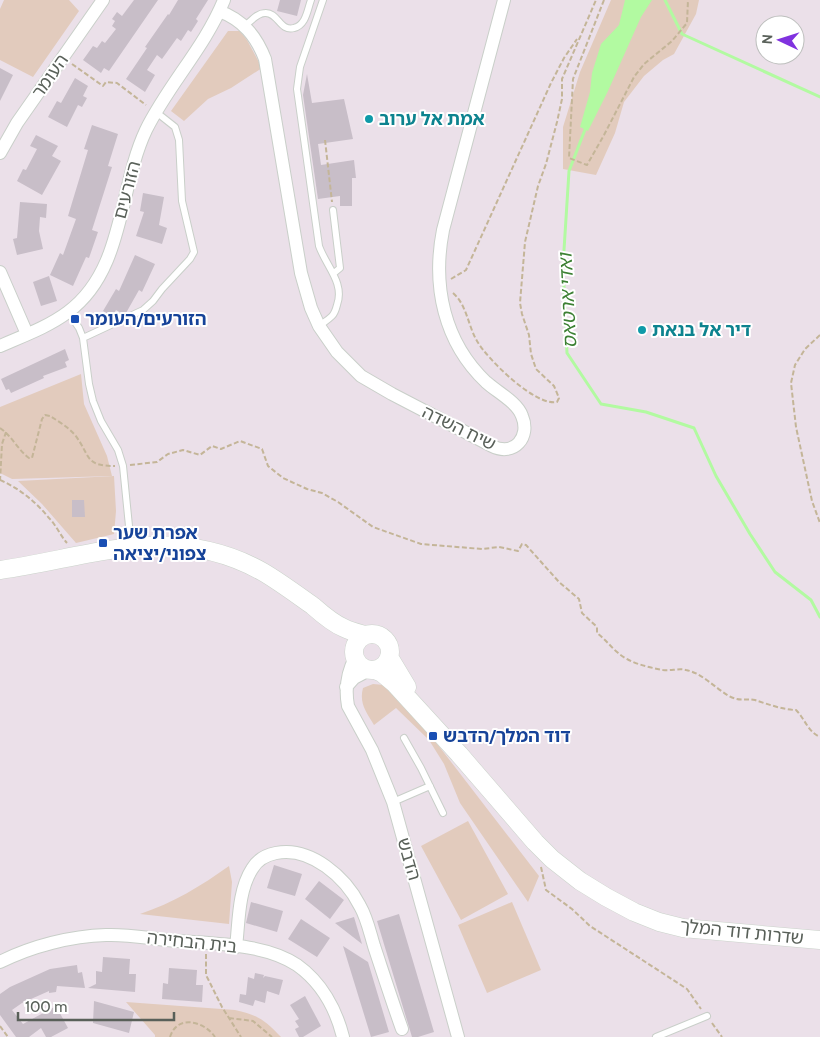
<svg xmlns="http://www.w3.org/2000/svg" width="820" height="1037" font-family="Cabin,'Noto Sans Hebrew',sans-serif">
	<rect width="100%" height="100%" fill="#ebe0e9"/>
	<path fill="#e2cbbd" d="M4,0H69L79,11L33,77L0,60V9Z
		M611,0H699L696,14L674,54L663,60L644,76L624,102L615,133L596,175L563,169V127L580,72Z
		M228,31H240L247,40L262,68L231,88L208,99L184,121L171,111Z
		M81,374L84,404L107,456L112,476L12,479L0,473V407Z
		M114,476L116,511L114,534L76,543L42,504L18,481Z
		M373,684L384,685L428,732L539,876L528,902L460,803L444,764L429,740L396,708L374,725C366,712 359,703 363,688Z
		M468,821L508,894L461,920L421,846Z
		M229,866L232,882L229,924L140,914C173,903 201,886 229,866Z
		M512,902L541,970L487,993L458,925Z
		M126,1002L235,1010C258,1015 265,1020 281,1037H155V1035Z"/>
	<path fill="#b2faa1" d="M625,0H652L641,17L608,91L588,131L580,127L590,92L592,73L601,44L619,25Z"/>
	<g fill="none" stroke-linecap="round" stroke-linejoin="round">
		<path stroke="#b2faa1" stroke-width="3" d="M665,0L682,34L820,97
			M586,127L569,171L563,266L567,353L601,404L646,412L694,428L716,476L750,534L775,572L811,600L820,617"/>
	</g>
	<path fill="#c8bec8" d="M134,0H158L109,71L104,68L101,73L83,60L93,46L97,48L102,41L105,43L116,29L112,26L115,21L112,19L117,12L122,16Z
		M178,0H208L196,19L198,21L191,32L188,30L181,41L177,38L162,59L157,55L147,70L155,75L145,92L126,79L147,48L145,47L168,14L169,15Z
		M280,0H301L297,16L277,11Z
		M0,68L13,75L0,101Z
		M307,74L312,103L344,99L353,139L318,144L321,165L354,160L356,178H352V206H340V196L318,199L303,95Z
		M75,78L88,86L83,96L87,98L82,107L78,105L67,127L48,117L57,101L61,103Z
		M92,125L118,134L108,166L112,167L92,230L98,232L89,258L86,257L73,286L50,275L60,253L63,255L76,219L68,216L88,150L84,149Z
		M36,135L58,146L52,156L61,161L42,195L17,181L23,169L26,170L37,149L30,146Z
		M143,193L164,197L159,225L167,228L162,244L136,236L144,212L140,211Z
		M20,202L47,204L46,218L40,217L39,231L43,249L17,255L13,239L17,238Z
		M135,255L155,264L142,292L139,290L126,313L123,314L116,310L112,316L103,311L116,289L119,291Z
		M49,276L57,301L41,306L33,282Z
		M65,349L69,360L65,362L67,367L43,376L44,378L11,393L9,389L6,390L1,379Z
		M72,500H84L85,517H72Z
		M274,865L302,874L295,896L267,888Z
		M319,881L344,900L330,919L305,899Z
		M251,902L283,911L277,932L246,923Z
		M399,914L434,1032L418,1037H412L377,921Z
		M354,917L362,944L335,923Z
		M301,919L330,938L317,957L288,939Z
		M343,946L368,962L389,1032L371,1037Z
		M103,957L130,959L129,974H136L135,992L88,988L96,984V971L102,972Z
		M77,965L78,973L82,972L85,988L57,986L56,992L49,993V991L22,1003L12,1010L23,1024L56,1006L68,1028L51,1037H46L41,1028L29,1037H16L0,1015V994L10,987L50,969Z
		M169,968L197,970L196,985H203L202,1002L162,999L163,983L168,984Z
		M255,973L264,975L263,978L265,976L283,980L279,995L267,991L265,1003L255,1000L253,1006L239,1002L240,994L246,995L248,977L254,979Z
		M305,996L321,1026L303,1037H299L295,1029L299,1027L295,1021L299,1019L290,1005Z
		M94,1001L134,1012L129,1033L93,1023Z"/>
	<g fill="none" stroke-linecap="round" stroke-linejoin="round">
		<defs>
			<path id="lane" d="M245,26C251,21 257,13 265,13C278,12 280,32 294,28C306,25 307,11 311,0
				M333,210L340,268L334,273
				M68,312L79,328L83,338L89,384L93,401L101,421L118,450L123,466L131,546
				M319,326C324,322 328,320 332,316C335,313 336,309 337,305C345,283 326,266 319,246L297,89L300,67L323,0
				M83,338L143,310L153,301L162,289L190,259L194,252L182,201L179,140L175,127L156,112
				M404,738L421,768L443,813
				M393,802L430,786
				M656,1037L707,1016"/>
			<path id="street" d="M219,11C243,20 256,36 265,59L301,273L311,308L319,326L337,352L361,376L392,394L492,446C514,457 531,437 522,416C517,402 497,392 486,382C444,342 432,286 443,230L504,0
				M0,153L17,123L103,0
				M0,272L27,334
				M0,346C23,336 48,327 68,312C125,270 118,189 146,130C168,85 205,47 224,0
				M355,658C347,673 345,689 348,706L372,750L393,802L458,1037
				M346,687L354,678L369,670
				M236,947C239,922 238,891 252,869C257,860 266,855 276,853C311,846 346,878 360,906C367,918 370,933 374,946C383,973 392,1001 402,1029
				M0,962C32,946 71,936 106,935C126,934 147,938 167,940C207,944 263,942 297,965C321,982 336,1009 343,1037"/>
			<path id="secondary" d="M0,570C92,557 173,521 263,572C280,582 296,594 313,606C322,614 332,623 344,628C350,631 358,633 365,635
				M354 652a18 18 0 1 1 36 0a18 18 0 1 1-36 0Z
				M389,657L407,687
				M375,670L382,673L394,683L459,754L535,842L552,859L580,881L606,897L634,912L659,922L683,928L820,940"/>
		</defs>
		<use href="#lane" stroke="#c9cfc9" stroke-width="8"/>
		<use href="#street" stroke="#c9cfc9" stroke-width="14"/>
		<use href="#secondary" stroke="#cbd3cb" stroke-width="19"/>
		<path stroke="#c4b598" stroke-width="2" stroke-dasharray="5 2.5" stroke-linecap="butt" d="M604,0L573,79L569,158L587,165L604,135L634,77L644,64L672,41L687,23L688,0
			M72,64L103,86L106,82L117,83L146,105
			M325,140L332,202
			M451,279L466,270L551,83L564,58L577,39
			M453,293C467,305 468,326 477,341C487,359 536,407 557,402L559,398L554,386L536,369L531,354L529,335L522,314L520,303L525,242L538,186L546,164L557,122L562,99V79L596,0
			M820,335L805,349L795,365L791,383L796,427L812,501L820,523
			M0,428C12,436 18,450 29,458H32L42,419L45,415L50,416C58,421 68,427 75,435C91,456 84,466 115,466
			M130,465L157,462L168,454L183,450L200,455L212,446L221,449L240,441L262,449L268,466L283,478L307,489L322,493L338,502L373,527L421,544L482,549L499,547L518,551L522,544L526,545L559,582L579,599L582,613L597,627V633C605,639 610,646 617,652C629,663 647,667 663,670C671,671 679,668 686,670C702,673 715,688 729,696C740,702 745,698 755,700C767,704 784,710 796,710C805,719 808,732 820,737
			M0,480C19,488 36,502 49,518C56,525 60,535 67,543
			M0,481L2,444L6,432
			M541,867L546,890L572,909L590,926L687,989L701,1009
			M206,954V975L222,1007L241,1037
			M229,1018L253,1021L272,1037
			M712,1023L722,1037
			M0,1026L8,1037
			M170,1037C177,1014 204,1021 215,1037"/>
		<use href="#lane" stroke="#fff" stroke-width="6"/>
		<use href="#street" stroke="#fff" stroke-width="12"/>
		<use href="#secondary" stroke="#fff" stroke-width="18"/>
	</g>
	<g fill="#0f9aa8" stroke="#fff" stroke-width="2">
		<circle cx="369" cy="119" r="5"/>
		<circle cx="642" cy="330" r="5"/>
	</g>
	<g fill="#1a4fb4" stroke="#fff" stroke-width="2">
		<rect x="70" y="314" width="10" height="10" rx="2.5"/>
		<rect x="98" y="538" width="10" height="10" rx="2.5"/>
		<rect x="428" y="731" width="10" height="10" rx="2.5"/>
	</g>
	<g text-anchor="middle" stroke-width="4" stroke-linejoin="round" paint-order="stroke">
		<g font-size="18" fill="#596059" stroke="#fff">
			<text transform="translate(50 76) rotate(-55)" y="6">העומר</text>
			<text transform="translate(127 190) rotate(-75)" y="6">הזורעים</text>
			<text transform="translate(459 428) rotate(26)" y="6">שיח השדה</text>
			<text transform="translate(409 859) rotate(74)" y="6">הדבש</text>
			<text transform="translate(742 932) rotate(6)" y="6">שדרות דוד המלך</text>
			<text transform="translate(192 942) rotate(6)" y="6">בית הבחירה</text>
		</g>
		<g font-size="18" font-weight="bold" fill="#0d838f" stroke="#fff" text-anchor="start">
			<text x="379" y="125">אמת אל ערוב</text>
			<text x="652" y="336">דיר אל בנאת</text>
		</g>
		<g font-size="18" font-weight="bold" fill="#164399" stroke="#fff" text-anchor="start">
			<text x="85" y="325">הזורעים/העומר</text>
			<text x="113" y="539">אפרת שער<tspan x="113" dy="21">צפוני/יציאה</tspan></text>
			<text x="443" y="742">דוד המלך/הדבש</text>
		</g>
		<g font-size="19" font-style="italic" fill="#3c8033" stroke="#fff">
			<text transform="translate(567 301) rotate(-93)" y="7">ואדי ארטאס</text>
		</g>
	</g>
	<g transform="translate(780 40) rotate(274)"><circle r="24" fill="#ffffff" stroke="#bdbfbd"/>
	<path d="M0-4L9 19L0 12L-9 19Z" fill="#8032df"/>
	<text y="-8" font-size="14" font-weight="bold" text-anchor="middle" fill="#596059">N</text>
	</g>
	<path d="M18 1012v8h156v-8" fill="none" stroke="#596059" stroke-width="2.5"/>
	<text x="25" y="1012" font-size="15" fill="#596059" stroke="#ffffff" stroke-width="4" paint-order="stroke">100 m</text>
</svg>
